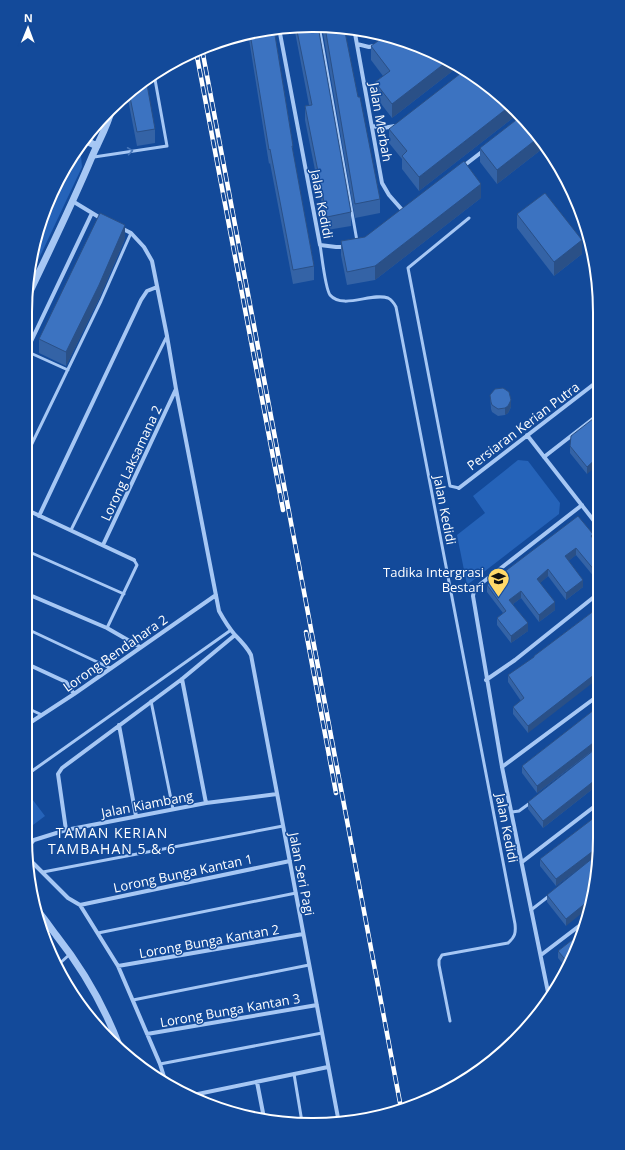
<svg xmlns="http://www.w3.org/2000/svg" width="625" height="1150" font-family="'Open Sans',sans-serif">
	<rect width="100%" height="100%" fill="#134a9a"/>
	<path fill="#2563b9" d="M78,148L81,156L82,167L27,284L35,238L61,181C63,166 69,161 78,148Z
		M518,460L528,461L560,503L559,514L467,585L457,535L485,513L473,496Z
		M25,791H26L45,816L25,831Z"/>
	<g fill="none" stroke-linecap="round" stroke-linejoin="round">
		<path stroke="#a6c7f4" stroke-width="3" d="M319,26L357,241
			M94,157L167,146L154,74
			M320,245C322,256 325,288 330,295C343,310 372,292 388,298C392,300 394,303 396,307L515,924C516,933 515,937 508,943L442,955L439,960V965L450,1021
			M26,351L68,370
			M25,458L101,301L131,233
			M459,488L450,486L408,268L469,218
			M71,530L167,336
			M25,550L124,594
			M25,628L110,668
			M107,628L137,565L134,560
			M151,701L173,809
			M25,707L42,715
			M25,776L231,630
			M512,812L519,811L530,803
			M43,872L283,826
			M531,910L549,896
			M98,933L296,893
			M59,964L69,955
			M133,1000L309,965
			M160,1064L322,1033
			M294,1074L302,1122"/>
		<path stroke="#a6c7f4" stroke-width="4" d="M279,28L320,245L336,247H344
			M354,28L382,183L389,195L404,212
			M357,44L369,47L374,46
			M372,126L383,128L395,126
			M461,168L483,151
			M74,202L102,219
			M121,228L131,233L144,247L152,261L167,336L176,389L219,611C224,620 229,628 235,635C242,642 247,647 251,655L339,1123
			M26,352L92,213
			M527,435L598,526
			M544,457L598,415
			M459,488L598,381
			M25,509L134,560
			M39,516L141,300L147,291L157,287
			M103,545L176,389
			M25,593L107,628L140,647
			M25,663L66,682L74,694
			M182,679L206,803
			M486,680L515,660L599,593
			M119,725L136,816
			M25,726L74,694L216,595
			M502,767L599,695
			M66,830L58,774L62,768L182,679L235,635
			M27,848L34,840L66,830L206,803L277,794
			M29,859L68,898L80,905L118,966L160,1064L166,1083
			M522,862L599,803
			M80,905L290,861
			M541,955L587,920
			M118,966L303,934
			M549,997L502,767L473,596L474,590L478,586L582,505
			M147,1034L317,1005
			M257,1082L264,1118
			M193,1095L328,1067"/>
		<path stroke="#a6c7f4" stroke-width="7" d="M84,140L97,146
			M26,300C48,253 71,207 91,159C98,142 108,126 112,108
			M37,910C44,918 50,927 56,935C82,968 104,1006 119,1045"/>
		<defs>
			<path id="rail" d="M202,49L401,1108
				M196,51L283,510
				M306,632L336,793"/>
		</defs>
		<use href="#rail" stroke="#fff" stroke-width="4.5"/>
		<use href="#rail" stroke="#134a9a" stroke-width="3" stroke-dasharray="9" stroke-linecap="butt"/>
	</g>
	<path fill="#3463a6" d="M293,26H318L351,212V226L327,230L305,120V106L309,105L295,32L289,33L288,27Z
		M322,27H344L358,97L380,199V213L355,218Z
		M274,29L293,146V154L314,266V280L293,284L270,163L269,164L248,33Z
		M371,46L456,63L459,66L392,118L375,96V82L383,76L371,60Z
		M137,85L155,129V143L137,146L127,94Z
		M502,96L518,114L419,191L402,169V159L389,143V129Z
		M520,117L546,146L497,184L480,162V148Z
		M481,198L375,280L347,285L341,255V241L365,237Z
		M517,214L582,254L554,276L517,228Z
		M125,239L99,299L66,366L39,353V339Z
		M490,395L511,407L508,413L505,415L498,416L492,412L491,409Z
		M598,415L587,474L570,453V446Z
		M593,538L598,545L599,575L595,578L576,555L568,561L583,587L566,600L548,576L540,583L555,610L539,622L521,598L513,604L528,631L511,643L497,625V618L503,613L487,592V585Z
		M599,607L528,733L513,714V707L521,701L508,682V675L534,658V656Z
		M599,706V784L543,828L528,809V802L598,747L537,793L522,773V766Z
		M599,814V856L566,926L547,902V895L598,854L556,886L540,866V859Z
		M581,933L567,969L558,958V951Z"/>
	<path fill="#2a5087" d="M289,26H295V32L289,33Z
		M449,60L456,63L459,66L392,118V104Z
		M510,106L518,114L419,191V177Z
		M538,138L546,146L497,184V170Z
		M481,184V198L375,280V266Z
		M125,225V239L99,299L66,366V352Z
		M582,240V254L554,276V262Z
		M511,400V407L508,413L505,415V408Z
		M598,457V465L587,474V467Z
		M576,548V555L565,564V556Z
		M598,568L599,575L595,578V571Z
		M548,569V576L537,586V579Z
		M583,580V587L566,600V593Z
		M521,591V598L509,607V600Z
		M555,602V610L539,622V615Z
		M528,623V631L511,643V636Z
		M599,671V678L528,733V726Z
		M597,740V747L537,793V786Z
		M599,777V784L543,828V821Z
		M597,848V855L556,886V879Z
		M592,898L591,906L566,926V919Z"/>
	<path fill="#3c73c1" stroke="#2a5087" d="M296,26H318L351,212L327,217L305,106L312,105Z
		M325,27H344L358,97H360L380,199L355,204Z
		M274,29L293,146H292L314,266L293,270L270,149L269,150L250,33Z
		M385,36L405,40L449,60L392,104L375,82L390,71L371,46Z
		M465,70L502,96L510,106L419,177L402,156L407,151L389,129Z
		M146,79L155,129L137,132L129,92L137,85Z
		M520,117L538,138L497,170L480,148Z
		M464,161L481,184L375,266L347,272L341,241L365,237Z
		M545,193L582,240L554,262L517,214Z
		M100,213L125,225L99,285L66,352L39,339Z
		M503,388L509,392L511,400L508,406L505,408L498,409L492,405L491,402L490,395L495,389Z
		M598,415V457L587,467L570,446L571,436Z
		M578,516L593,534L591,536L598,545V568L595,571L576,548L565,556L583,580L566,593L548,569L537,579L555,602L539,615L521,591L509,600L528,623L511,636L497,618L506,611L487,585Z
		M599,607V671L528,726L513,707L524,698L508,675L534,657V656Z
		M599,706V739L597,740L537,786L522,766Z
		M599,746V777L543,821L528,802Z
		M599,814V847L597,848L556,879L540,859Z
		M599,853L592,898L566,919L547,895Z
		M581,933L569,964L558,951Z"/>
	<defs><path id="oneway-chevron" d="M-2-3.5L2.5 0L-2 3.5" fill="none" stroke-width="1.6" stroke-linecap="round" stroke-linejoin="round"/></defs>
	<use stroke="#4676ba" href="#oneway-chevron" transform="translate(130 151) rotate(-8)"/>
	<defs>
		<symbol id="school-pin" viewBox="-11 -11 22 30"><path d="M0 17L-7.5 6A9.5 9.5 0 1 1 7.5 6Z" fill="#ffd869" stroke="#134a9a"/><path d="M0-5L7-2L0 1L-7-2ZM-4 1L0 2.5L4 1V4Q0 6-4 4Z" fill="#111"/></symbol>
	</defs>
	<g fill-rule="evenodd">
		<use href="#school-pin" x="486" y="566" width="25" height="34"/>
	</g>
	<g text-anchor="middle" stroke-width="3" stroke-linejoin="round" paint-order="stroke">
		<g font-size="13" fill="#fff" stroke="#134a9a">
			<text transform="translate(381 122) rotate(80)" y="5">Jalan Merbah</text>
			<text transform="translate(322 204) rotate(79)" y="5">Jalan Kedidi</text>
			<text transform="translate(523 426) rotate(-37)" y="5">Persiaran Kerian Putra</text>
			<text transform="translate(131 463) rotate(-65)" y="5">Lorong Laksamana 2</text>
			<text transform="translate(445 510) rotate(79)" y="5">Jalan Kedidi</text>
			<text transform="translate(115 653) rotate(-35)" y="5">Lorong Bendahara 2</text>
			<text transform="translate(147 804) rotate(-11)" y="5">Jalan Kiambang</text>
			<text transform="translate(507 828) rotate(79)" y="5">Jalan Kedidi</text>
			<text transform="translate(183 873) rotate(-12)" y="5">Lorong Bunga Kantan 1</text>
			<text transform="translate(302 874) rotate(79)" y="5">Jalan Seri Pagi</text>
			<text transform="translate(209 941) rotate(-10)" y="5">Lorong Bunga Kantan 2</text>
			<text transform="translate(230 1010) rotate(-10)" y="5">Lorong Bunga Kantan 3</text>
		</g>
		<g font-size="13" fill="#fff" stroke="#134a9a" text-anchor="end">
			<text x="484" y="577">Tadika Intergrasi<tspan x="484" dy="15">Bestari</tspan></text>
		</g>
		<g font-size="14" letter-spacing="1" fill="#fff" stroke="#134a9a">
			<text x="112" y="838">TAMAN KERIAN<tspan x="112" dy="16">TAMBAHAN 5 &amp; 6</tspan></text>
		</g>
	</g>
	<path d="M0 0H625V1150H0ZM312 32H313A280 280 0 0 1 593 312V838A280 280 0 0 1 313 1118H312A280 280 0 0 1 32 838V312A280 280 0 0 1 312 32Z" fill="#134a9a" fill-rule="evenodd"/>
	<path fill="none" stroke="#fff" stroke-width="2" d="M312 32H313A280 280 0 0 1 593 312V838A280 280 0 0 1 313 1118H312A280 280 0 0 1 32 838V312A280 280 0 0 1 312 32Z"/>
	<g transform="translate(28 28) rotate(1)" stroke="#134a9a" stroke-width="3" paint-order="stroke">
	<path d="M0-3L7 15L0 10L-7 15Z" fill="#ffffff"/>
	<text y="-6" font-size="11" font-weight="bold" text-anchor="middle" fill="#ffffff">N</text>
	</g>
</svg>
